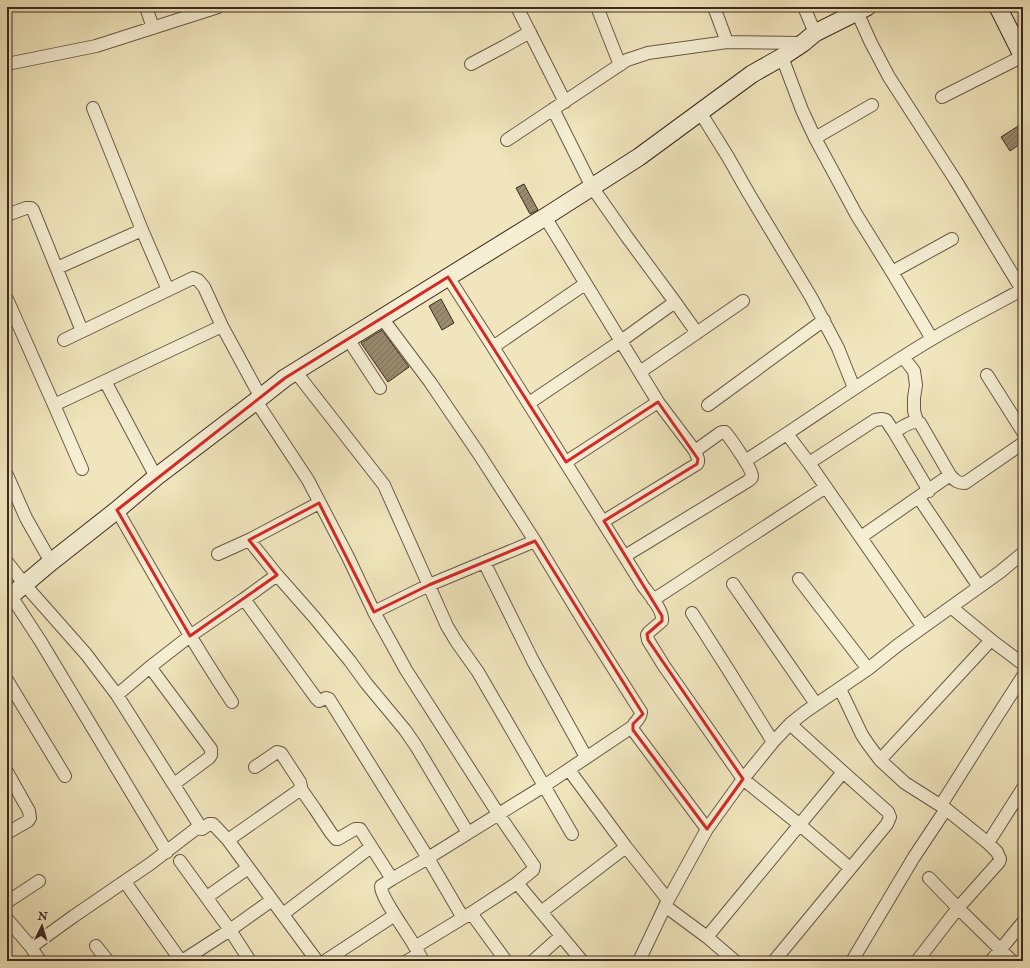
<svg xmlns="http://www.w3.org/2000/svg" width="1030" height="968" font-family="'IM FELL Double Pica',serif">
	<defs>
		<pattern id="building-hatch" width="6" height="6" patternUnits="userSpaceOnUse"><rect width="6" height="6" fill="#998b70"/><path d="M-1 1l2-2M0 6l6-6M5 7l2-2" fill="none" stroke="#7e725b"/></pattern>
	</defs>
	<rect width="100%" height="100%" fill="#f0e5bc"/>
	<filter id="stains"><feTurbulence type="fractalNoise" baseFrequency=".005" numOctaves="4"/><feColorMatrix values="0 0 0 0 .2 0 0 0 0 .09 0 0 0 0 .02 0 0 0 .5 -.17"/></filter>
	<radialGradient id="worn" r=".72"><stop offset=".6" stop-color="#630" stop-opacity="0"/><stop offset="1" stop-color="#630" stop-opacity=".3"/></radialGradient>
	<path fill="url(#building-hatch)" stroke="#3b2a1e" d="M1023,123V142L1010,151L1001,137Z
		M524,184L538,210L530,214L516,188Z
		M441,299L454,323L442,330L429,306Z
		M382,330L409,367L388,382L361,343Z"/>
	<g fill="none" stroke-linecap="round" stroke-linejoin="round">
		<defs>
			<path id="street" d="M146,7L153,28
				M517,7L565,102
				M597,7L620,65
				M714,7L727,42
				M804,7L815,33
				M857,12L871,43L889,77L956,181L1022,290
				M782,57L802,110L815,138L856,214L892,272L932,339
				M7,64L96,46L218,7
				M471,64L505,46L530,32
				M942,97L1023,56
				M93,108L142,230L168,290
				M553,109L592,187L627,237L675,302L697,333
				M700,112L728,157L749,194L811,297L838,348L854,388
				M815,138L872,105
				M507,140L627,60L648,53L727,42L803,43
				M7,215L26,208H31L33,210L82,331
				M545,217L658,402L695,451L698,459V462L697,464L604,521
				M57,268L142,230
				M892,272L952,239
				M448,277L493,347L643,586C649,594 664,611 662,621L649,632L647,635L648,640L664,666L743,779L800,825L850,868
				M7,299L54,405L82,469
				M382,318L430,382L479,454L535,541L584,622L641,712C641,720 631,723 633,730L707,829
				M348,339L380,388
				M64,340L193,278L198,280L204,287L222,326L261,398
				M493,347L585,284
				M903,357L914,371L916,385L914,398V411L917,421
				M295,371L384,485L447,626L456,641L478,672L572,834
				M640,372L743,301
				M987,375L1023,432
				M105,381L156,477
				M256,401L308,480L348,557L374,612L406,670L499,815L534,866L533,870L517,883L471,913L415,947
				M529,403L621,341L675,302
				M54,405L222,326
				M708,405L824,320
				M894,432C902,428 911,419 920,423L950,475C955,481 958,483 965,483L1023,443
				M787,434L809,463L923,627
				M745,461C808,421 868,377 932,339C962,321 993,306 1023,289
				M566,462L658,402
				M809,463L875,420L882,419L886,420L894,432L929,491
				M7,475L26,518L51,562
				M919,498L979,587
				M117,510C154,575 191,640 232,702
				M861,537L950,475
				M249,540L277,575L314,617L350,661L366,683L405,730L416,746L468,833
				M218,554L249,540L319,503
				M625,556L748,481C750,479 752,479 752,476C752,469 731,439 725,432H723L720,433L695,451
				M7,562L25,585L86,654L117,695L198,823L197,828L150,864L74,916L31,947
				M484,562L533,661L586,757
				M799,579L868,669
				M733,584L816,704
				M11,596L41,642L167,852
				M244,599L316,698L319,701L326,698L329,699L428,858L463,918
				M653,600L826,487
				M951,607L991,640L1023,664
				M374,612L429,585L535,541
				M692,613L729,671L773,742
				M150,667L211,749V755L209,758L174,784
				M7,680L65,776
				M840,689L862,735L868,744L880,760L905,783L946,809L988,843L997,852L1000,859L999,862L958,908L917,961
				M117,695L150,667L190,636L244,599L277,575
				M880,760L991,640
				M569,770L626,847L668,900
				M7,772L29,811L30,818L28,821L7,833
				M301,789L315,809L331,833L336,839H338L355,829H360L392,879
				M941,805C968,762 995,719 1023,676
				M197,828L202,829L209,824H213L228,840L317,961
				M228,840L301,789V787L300,782L281,753L277,752L255,767
				M988,843L1023,788
				M180,861L230,930L250,961
				M929,878L958,908L1012,961
				M125,882L181,961
				M517,883L582,961
				M207,897L248,868
				M7,902L39,881
				M665,906L707,937L735,961
				M541,912L626,847
				M471,913L506,961
				M283,914L371,847
				M7,919L31,947L40,961
				M707,937L843,772
				M96,946L108,961
				M182,961L230,930L272,900
				M325,961L395,915
				M407,961L419,954
				M423,961C420,956 418,951 415,947C409,935 380,897 381,886L392,879L428,858L544,786L632,727
				M533,961L561,936
				M639,961L668,900L707,829L743,779L773,742L790,724L805,712L868,669L898,645L1000,572L1023,553
				M774,961L887,824L890,817L888,812L843,772L790,724
				M852,961L914,857L946,809
				M991,961L1023,922"/>
			<path id="secondary" d="M998,7L1023,57
				M7,599L51,562L117,510L156,477L256,401L285,378L545,217L639,157L752,74L782,57L803,43L815,33L867,7"/>
		</defs>
		<use href="#street" stroke="#685946" stroke-width="14"/>
		<use href="#secondary" stroke="#3b2a1e" stroke-width="19"/>
		<use href="#street" stroke="#f5eed3" stroke-width="12"/>
		<use href="#secondary" stroke="#f5eed3" stroke-width="17"/>
	</g>
	<path fill="none" stroke="#d62828" stroke-width="3" stroke-linejoin="round" d="M448,277L566,462L658,402L698,459L697,464L604,521L662,616V621L647,634L648,640L743,779L707,829L633,730V724L643,714L535,541L429,585L374,612L319,503L249,540L277,575L190,636L117,510L285,378Z"/>
	<rect width="1030" height="968" fill="none" stroke="#f0e5bc" stroke-width="24"/>
	<rect x="8" y="8" width="1014" height="952" fill="none" stroke="#3b2a1e" stroke-width="2"/>
	<rect x="12" y="12" width="1006" height="944" fill="none" stroke="#3b2a1e"/>
	<g transform="translate(42 926) rotate(5)" stroke="#f5eed3" stroke-width="3" paint-order="stroke">
	<path d="M0-3L7 15L0 10L-7 15Z" fill="#3b2a1e"/>
	<text y="-6" font-size="11" font-weight="bold" text-anchor="middle" fill="#3b2a1e">N</text>
	</g>
	<rect width="100%" height="100%" filter="url(#stains)"/>
	<rect width="100%" height="100%" fill="url(#worn)"/>
</svg>
